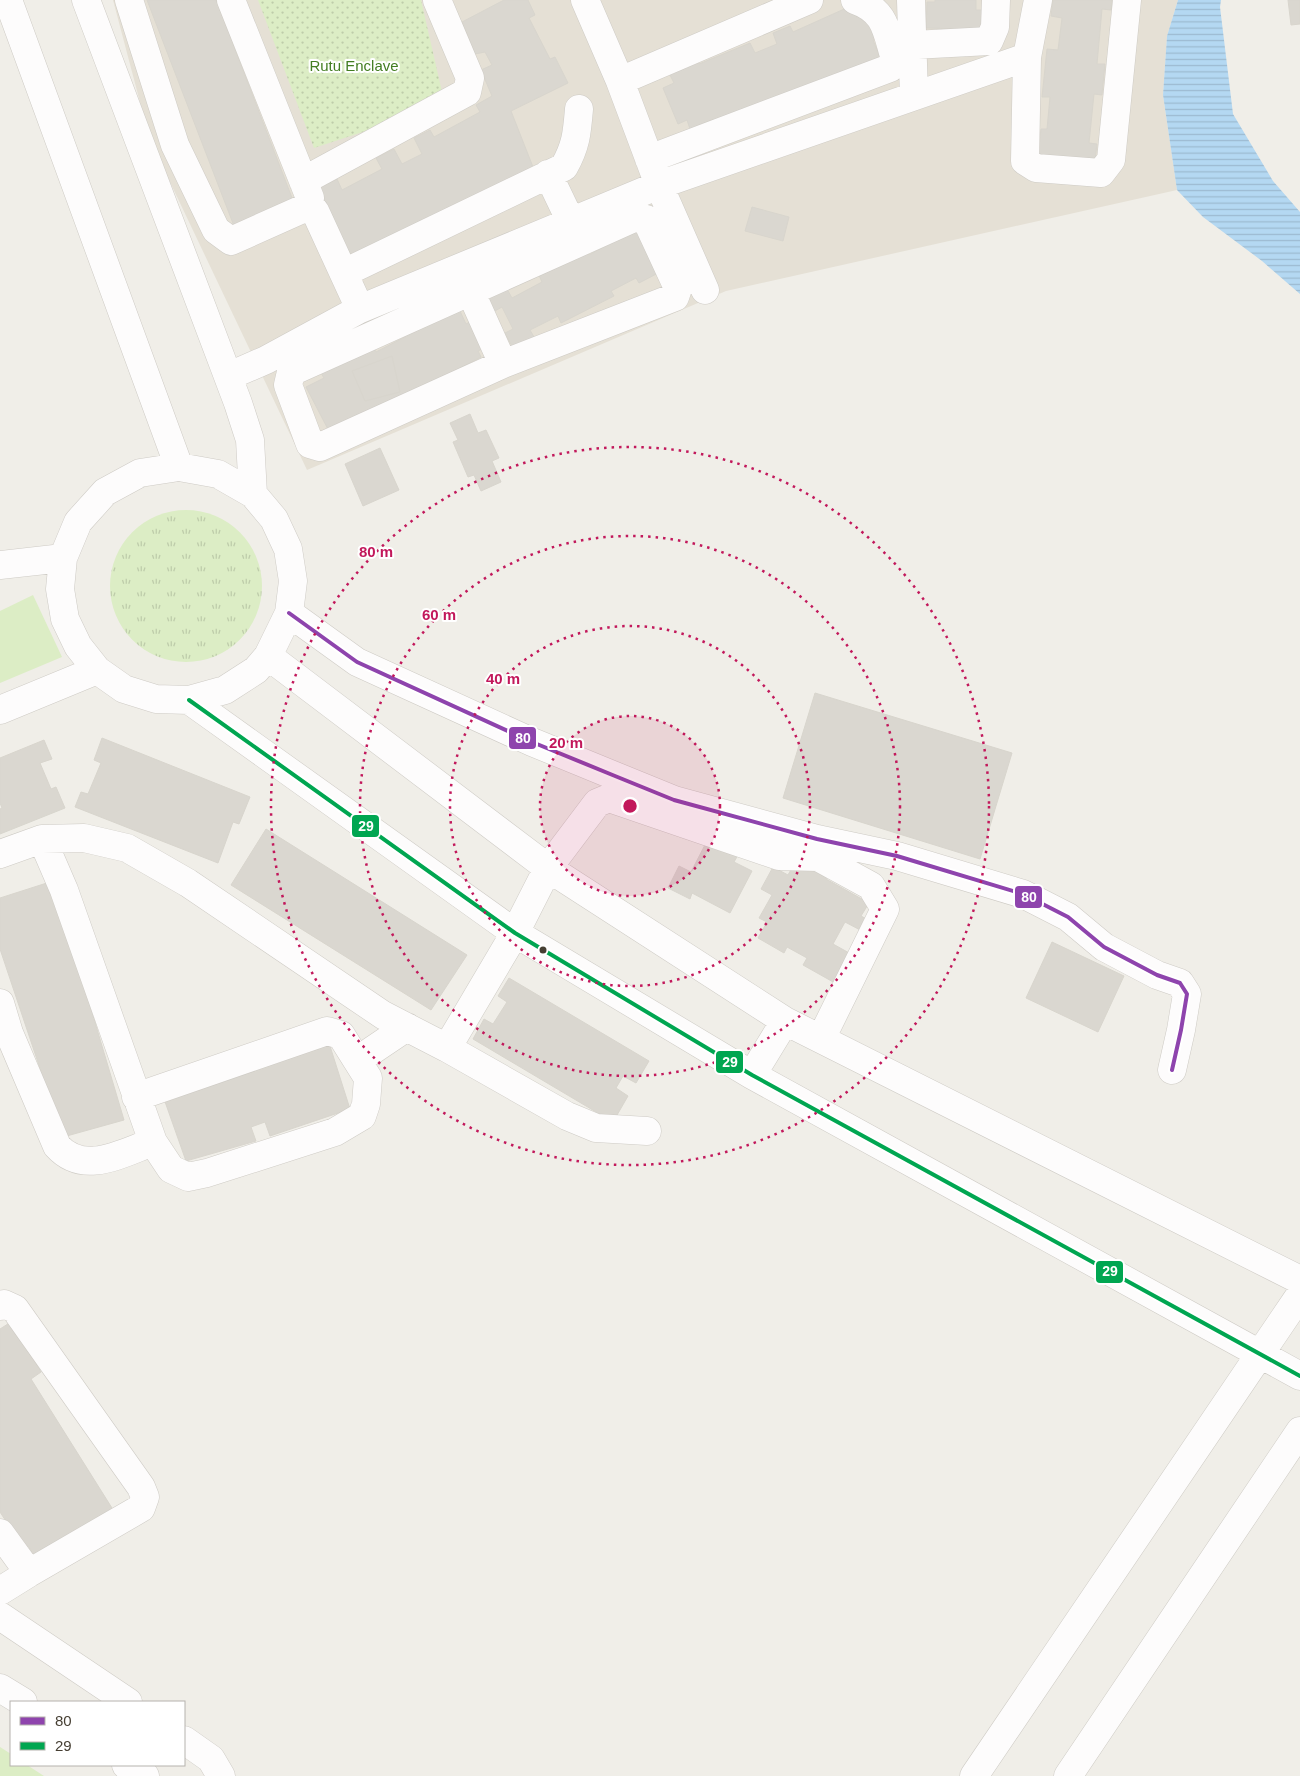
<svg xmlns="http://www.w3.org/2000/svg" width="1300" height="1776" font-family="Arial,sans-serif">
	<defs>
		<pattern id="grass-tufts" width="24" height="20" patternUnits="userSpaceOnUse" patternTransform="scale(1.25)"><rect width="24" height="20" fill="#dcedc5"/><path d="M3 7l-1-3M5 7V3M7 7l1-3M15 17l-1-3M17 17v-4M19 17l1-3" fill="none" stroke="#beccaa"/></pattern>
		<pattern id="park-dots" width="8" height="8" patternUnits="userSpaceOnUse" patternTransform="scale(1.25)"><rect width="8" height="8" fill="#dcedc5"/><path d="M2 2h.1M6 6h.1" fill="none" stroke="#beccaa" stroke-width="1.8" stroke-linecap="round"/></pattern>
		<pattern id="water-rules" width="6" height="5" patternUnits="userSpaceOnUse" patternTransform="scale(1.25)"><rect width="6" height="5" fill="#b4d8f2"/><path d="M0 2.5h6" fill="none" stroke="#9cbad0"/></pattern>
	</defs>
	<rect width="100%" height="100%" fill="#f0eee8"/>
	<path fill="#e5e0d5" d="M113,0H1178L1167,36L1163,95L1177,190L726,291L307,470L150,140Z"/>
	<path fill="url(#grass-tufts)" d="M110 586a76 76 0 1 1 152 0a76 76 0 1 1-152 0Z"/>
	<path fill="url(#park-dots)" d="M258,0H421L445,105L314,148Z"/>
	<path fill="#dcedc5" d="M33,595L62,657L0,683V611Z
		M0,1747L11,1754V1765H27L44,1776H0Z"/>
	<path fill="url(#water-rules)" d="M1178,0H1221L1220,7L1233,114L1273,181L1300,212V294L1262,261L1203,217L1177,190L1163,95L1167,36Z"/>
	<path fill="#dad7d0" stroke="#d8d5cd" d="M147,0H216L294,203L234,226Z
		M504,0H528L535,15L529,18L550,59L555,57L568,83L511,111L533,167L346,257L318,188L337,179L342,190L382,169L376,158L394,149L402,164L422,154L414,138L430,130L434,137L480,112L476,105L492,96L481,70L492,65L485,52L475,54L462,22Z
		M935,0H976V10H985L984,30L926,28L927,2H935Z
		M1053,0H1112L1111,10L1102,9L1097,64H1105L1102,95L1094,94L1089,143L1097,144L1095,161L1038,155L1041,129H1047L1050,97H1042L1047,49L1058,50L1062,18L1051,16Z
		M1288,0H1300V24L1291,25Z
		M851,6L856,17L862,14L883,35L873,40L882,62L716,126L714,119L690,129L687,120L678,124L663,88L674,83L669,73L698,61L699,64L750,43L755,53L777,44L773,33L790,26L793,32Z
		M752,207L789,217L783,241L745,231Z
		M639,220L664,270L639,283L636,278L611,291L614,296L561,323L558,316L530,330L534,337L513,348L505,333L513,329L502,307L493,312L486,299L507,289L512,298L542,282L538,273L585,248L589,255L613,242Z
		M459,309L466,324L472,321L486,347L478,351L481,357L331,435L306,387L324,378L321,373L373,346L376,352Z
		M392,356L400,392L365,401L352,371Z
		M470,414L478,433L486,430L499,458L492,461L501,482L481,491L474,475L468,477L453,442L458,440L450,423Z
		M380,448L399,490L363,506L345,464Z
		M815,693L1012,753L980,859L783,798Z
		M102,738L250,797L239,824L233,822L218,863L75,807L81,792L88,794L101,763L94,760Z
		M44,740L52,759L40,763L51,789L56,787L65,808L0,834V809L2,808L0,803V758Z
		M266,829L467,955L431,1010L231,885Z
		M708,839L738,855L734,862L752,871L730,913L692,893L690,899L668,888L679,866L691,872Z
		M798,857L828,874L826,879L869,903L861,916L870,921L864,932L845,922L833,944L851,954L835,983L803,965L807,958L787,947L784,953L758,938L767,922L759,918L772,895L761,889L773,867L788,875Z
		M53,881L124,1120L63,1137L0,949V898Z
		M1052,942L1124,976L1098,1032L1026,998Z
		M509,978L649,1061L636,1083L623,1076L616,1088L628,1096L613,1122L473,1039L484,1019L493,1024L507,1002L498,996Z
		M329,1043L350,1109L270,1136L265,1122L251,1127L256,1141L186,1161L163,1096Z
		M11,1322L41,1372L31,1379L117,1516L35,1557L28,1546L24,1549L0,1512V1329Z"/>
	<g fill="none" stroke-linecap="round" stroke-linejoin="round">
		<defs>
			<path id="street" d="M8,0L179,467
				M86,0L238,403L250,440L253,494L274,519L288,549L293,581L289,613L268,656L256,670L225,690L189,700L156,699L124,689L97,670L78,646L65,619L60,589L63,558L78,522L105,492L140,473L179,467L218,474L253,494
				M129,0L175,145L216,230L231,241L307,207L315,211L360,309L659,185L620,81L585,0
				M231,0L310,198
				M911,0L914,96
				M1038,0L1027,57L1025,161L1036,168L1101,173L1111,160L1127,0
				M913,45L989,41L995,27L996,0
				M620,81L809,0
				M649,159L890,68L895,59C886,30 886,11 855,0
				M548,174L571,222
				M303,181L467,92L470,78L437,0
				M460,268L503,364L320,447L310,444L288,385L291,372L636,217L646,219L678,288L675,297L503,364
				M344,273L564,167C576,146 577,133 579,109
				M705,290L659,185L1027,57
				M229,376L266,360L360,309
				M0,565L63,558
				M289,613L357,662L532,742L615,776L674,800L817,839L897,856L1023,894L1068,917L1104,947L1157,975L1180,983L1187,994L1181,1030L1172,1070
				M268,656L548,868L785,1021L1300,1280
				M189,700L515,933L752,1075L1300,1376
				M0,710L97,670
				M42,839L64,890L153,1142L171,1169L188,1177L207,1173L335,1132L362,1116L366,1104L368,1078L341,1035L327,1031L136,1097
				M0,854L42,839L84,838L127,848L188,883L383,1015L447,1048L567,1116L596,1128L647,1131
				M0,1003L9,1033L57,1146C84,1176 122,1153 153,1142
				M447,1048L515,933L548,868L597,803L609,798L779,856L818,857L871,886L885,909L821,1039
				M358,1060L407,1027
				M752,1075L785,1021
				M0,1306L4,1304L15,1309L141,1487L145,1497L141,1508L29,1573L0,1591
				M0,1533L29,1573
				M0,1616L128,1702
				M0,1688L23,1702
				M184,1740L211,1759L221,1776
				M126,1765L145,1776
				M974,1776L1300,1295
				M1068,1776L1300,1431"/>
		</defs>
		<use href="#street" stroke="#cecbc5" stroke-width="29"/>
		<use href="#street" stroke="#fdfcfc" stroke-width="28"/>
		<defs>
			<path id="bus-1" d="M289,613L357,662L532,742L615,776L674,800L817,839L897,856L1023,894L1068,917L1104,947L1157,975L1180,983L1187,994L1181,1030L1172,1070"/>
			<path id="bus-2" d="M189,700L515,933L752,1075L1300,1376"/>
		</defs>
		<use href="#bus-1" stroke="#fff" stroke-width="8"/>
		<use href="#bus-2" stroke="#fff" stroke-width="8"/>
		<use href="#bus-1" stroke="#8e44ad" stroke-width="4"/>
		<use href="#bus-2" stroke="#00a651" stroke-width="4"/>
	</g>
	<circle cx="630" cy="806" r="90" fill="#c2185b" fill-opacity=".12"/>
	<g fill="none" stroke="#c2185b" stroke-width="2.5" stroke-dasharray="2.5 5">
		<circle cx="630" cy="806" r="90"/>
		<circle cx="630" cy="806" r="180"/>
		<circle cx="630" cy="806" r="270"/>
		<circle cx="630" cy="806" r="359"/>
	</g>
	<circle fill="#463f33" stroke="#fff" stroke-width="2" cx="543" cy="950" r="4.5"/>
	<g text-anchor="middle" stroke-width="4" stroke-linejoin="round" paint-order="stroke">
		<g font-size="15" fill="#437d22" stroke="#fff">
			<text x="354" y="71">Rutu Enclave</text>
		</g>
	</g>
	<circle cx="630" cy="806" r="8" fill="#c2185b" stroke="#fff" stroke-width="2.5"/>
	<g font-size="15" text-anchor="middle" font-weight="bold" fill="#c2185b" stroke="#fff" stroke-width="4" stroke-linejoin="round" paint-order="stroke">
		<text x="376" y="557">80 m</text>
		<text x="439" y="620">60 m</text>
		<text x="503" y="684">40 m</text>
		<text x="566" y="748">20 m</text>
	</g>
	<g stroke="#fff" stroke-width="2">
		<rect x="508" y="726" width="29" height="24" rx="5" fill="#8e44ad"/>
		<rect x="351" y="814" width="29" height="24" rx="5" fill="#00a651"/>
		<rect x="1014" y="885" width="29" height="24" rx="5" fill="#8e44ad"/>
		<rect x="715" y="1050" width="29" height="24" rx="5" fill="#00a651"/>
		<rect x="1095" y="1260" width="29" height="24" rx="5" fill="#00a651"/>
	</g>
	<g font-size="14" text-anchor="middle" font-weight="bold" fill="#fff">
		<text x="523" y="743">80</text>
		<text x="366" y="831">29</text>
		<text x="1029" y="902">80</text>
		<text x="730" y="1067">29</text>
		<text x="1110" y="1276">29</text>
	</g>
	<rect x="10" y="1701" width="175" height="65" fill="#ffffff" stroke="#b5b2ad"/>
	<rect x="20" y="1717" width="25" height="8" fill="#8e44ad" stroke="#b5b2ad"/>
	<text x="55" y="1726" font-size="15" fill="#463f33">80</text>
	<rect x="20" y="1742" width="25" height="8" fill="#00a651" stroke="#b5b2ad"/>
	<text x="55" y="1751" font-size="15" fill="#463f33">29</text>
</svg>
